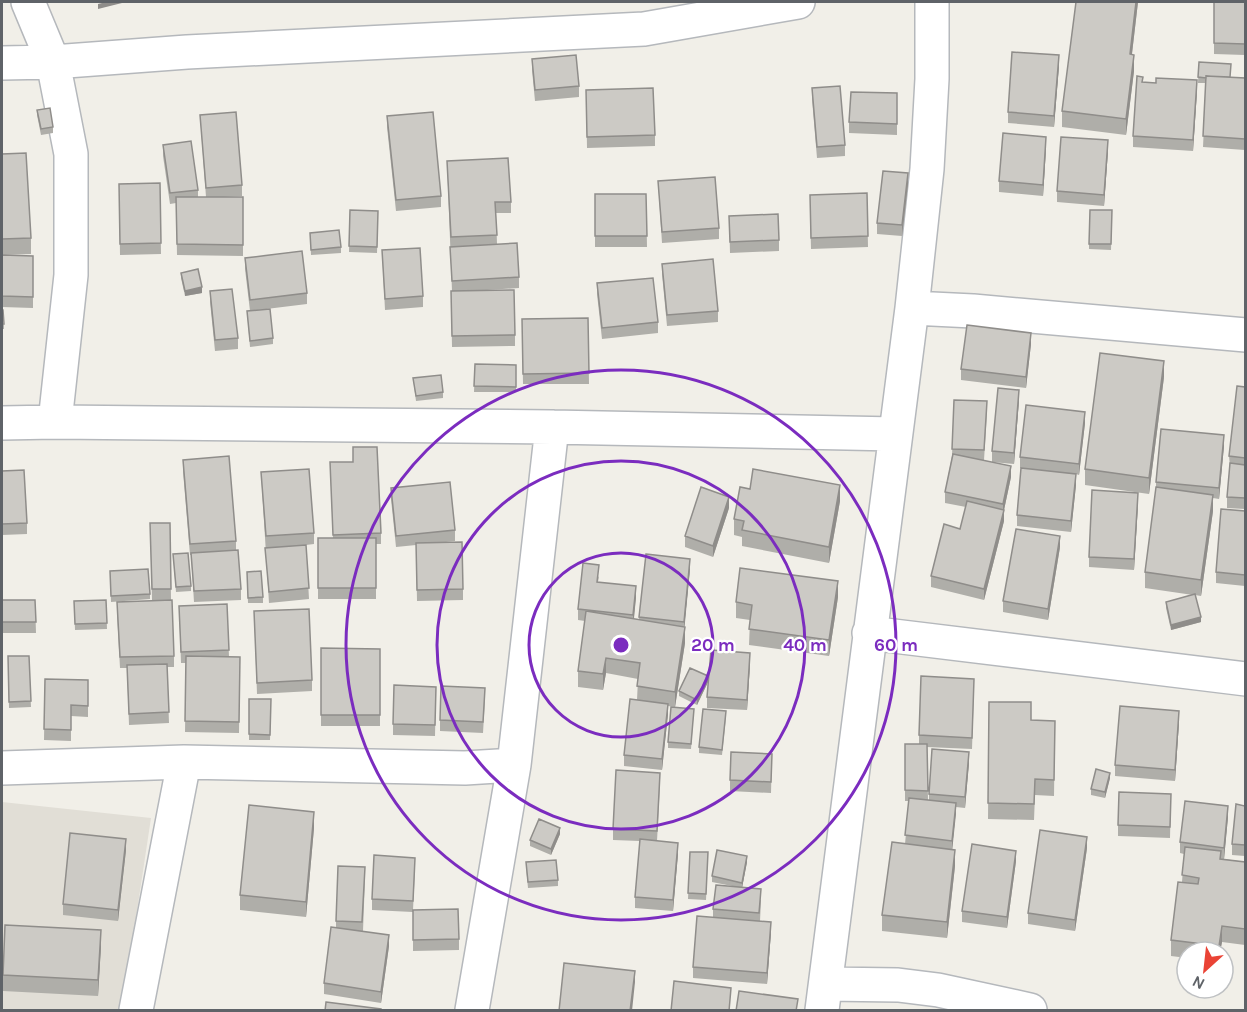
<svg xmlns="http://www.w3.org/2000/svg" width="1247" height="1012" font-family="Karla,sans-serif">
	<rect width="100%" height="100%" fill="#f1efe8"/>
	<path fill="#e1ded6" d="M2,802L151,818L122,1010H2Z"/>
	<g fill="none" stroke-linecap="round" stroke-linejoin="round">
		<defs>
			<path id="minor" d="M28,2L53,62L71,154V275L55,422
				M2,63L53,62L187,52L644,29L798,2
				M912,308L973,311L1246,335
				M2,423L55,422L552,427L895,434
				M869,633L1246,679
				M2,768L184,762L465,768L514,765
				M827,984L898,985L938,990L1030,1010
				M136,1010L184,762
				M472,1010L514,765L552,427
				M822,1010L912,308L927,169L932,79V2"/>
		</defs>
		<use href="#minor" stroke="#b5b8bc" stroke-width="36"/>
		<use href="#minor" stroke="#fff" stroke-width="33"/>
	</g>
	<path fill="#afaea9" d="M1138,2L1132,54L1134,71L1126,135L1062,127V111Z
		M1214,2H1245V55L1214,54Z
		M532,59L579,86V97L535,101L532,70Z
		M1199,62L1230,77L1245,78V150L1203,147L1206,83H1198Z
		M1059,66L1054,127L1008,123V112Z
		M1143,82L1156,83L1197,91L1193,151L1133,147V136Z
		M812,88L845,145V156L817,158L812,99Z
		M586,90L655,135V146L587,148Z
		M897,93V135L849,133V122Z
		M37,110L53,127V133L41,135L37,115Z
		M200,115L242,185V196L224,197H243V256L177,255L176,203L170,204L163,156V145L198,190V197H206Z
		M387,116L441,196V207L396,211L387,127Z
		M1046,148L1043,196L999,192V181Z
		M1108,151L1104,206L1057,202V191Z
		M2,154L31,238V254L2,255L33,256V308L2,307Z
		M447,161L511,202V213H496L497,244L519,277V288L472,291L515,335V346L452,347L451,291H452Z
		M658,181L719,228V239L662,243Z
		M160,183L161,254L120,255L119,184Z
		M908,184L902,236L877,234V223Z
		M867,193L868,247L811,249L810,206Z
		M595,194H646L647,247H595Z
		M350,210L378,211L377,253L349,252Z
		M1112,210L1111,250L1089,249V244Z
		M729,216L779,240V251L730,253Z
		M310,233L341,247V253L311,255Z
		M382,250L423,296V307L385,310Z
		M245,258L307,293V304L250,311L245,269Z
		M662,264L718,311V322L667,326L662,274Z
		M181,273L202,293L185,296L181,278Z
		M597,283L658,322V333L602,339L597,294Z
		M210,291L238,338V349L215,351L210,302Z
		M2,310L4,324V329H2Z
		M247,311L273,338V344L250,347Z
		M588,318L589,384H523L522,319Z
		M1031,344L1026,388L961,380V369Z
		M475,364L516,365V392H474Z
		M1164,377L1149,494L1085,485V469Z
		M413,378L443,392V398L416,401Z
		M1245,387V509L1227,508V497L1230,467L1229,456Z
		M954,400L987,412L984,460L1011,477L1004,510V521L984,600L931,587V576L960,529L966,507L945,503V492L952,456Z
		M1019,400L1014,464L992,462V451Z
		M1085,423L1079,475L1076,474V485L1071,532L1017,526V515L1054,472L1020,468V457Z
		M1224,446L1219,499L1213,498V511L1201,596L1195,595L1201,622L1171,630L1166,608V602L1193,595L1145,588V572L1156,490V482Z
		M353,447L381,533V544H376V599H318V538H333L330,462H353Z
		M183,460L236,541V551L241,589V600L194,602L191,555H190L183,471Z
		M2,471L27,523V534L2,535Z
		M261,472L314,533V544L306,545L309,599L269,603Z
		M391,488L455,530V541L446,542L463,589V600L417,601L416,545L396,547L391,499Z
		M840,501L829,563L742,546V537L734,535V519Z
		M1138,504L1134,570L1089,567V557Z
		M729,508L713,557L685,547V536Z
		M1245,511V586L1216,583V572Z
		M150,523H170L171,600H152Z
		M1060,547L1048,620L1003,612V601Z
		M173,554L191,586V591L176,592Z
		M646,554L690,569L684,627L685,643L675,707L668,706V714L662,770L624,766V755L637,700L638,679L606,673L603,690L578,687V671L585,621L578,620V609L599,576L598,582L636,597L634,619H639Z
		M110,571L150,594V599L111,602Z
		M247,572L263,597V603H248Z
		M838,597L829,656L749,645L750,620L736,618V602Z
		M2,600H35L36,633H2Z
		M106,600L107,629L75,630L74,601Z
		M227,604L229,657H240L239,733L185,732L186,663H181L179,606Z
		M254,611L312,680V691L257,694Z
		M117,613L174,656V667H167L169,723L129,725L127,668H120Z
		M321,648L380,649V726H321Z
		M8,656H29L31,707L9,708Z
		M750,664L747,710L707,708V697Z
		M45,679L88,680V717L71,716V741L44,740Z
		M708,682L697,705L679,696V691Z
		M436,687L435,736L393,735V724Z
		M974,690L972,749L927,747L928,800H929V794L969,763L965,808L956,807L952,849L955,866L947,938L882,931V915L905,844L909,801H905V744H919V735Z
		M249,699H271L270,740H249Z
		M485,699L483,733L440,731V720Z
		M989,702L1031,720L1055,721L1054,796L1035,795L1034,820L988,819Z
		M694,709L691,749L668,748V742Z
		M726,717L722,755L699,753V747Z
		M1179,722L1175,781L1115,776V765Z
		M772,754L771,793L730,791V780Z
		M1110,778L1105,798L1091,795V789Z
		M660,784L657,841L678,854L673,911L635,908V897L640,841L613,840V829Z
		M1171,794L1170,838L1118,836V825Z
		M1245,806V856L1232,855V844Z
		M1228,817L1224,859L1245,862V945L1222,942L1220,952H1187V958L1171,956V940L1182,882L1184,854L1180,853V842Z
		M314,828L306,917L240,910V895Z
		M560,834L551,855L530,846V840Z
		M1087,848L1075,931L1028,924V913Z
		M126,850L118,921L63,915V904Z
		M690,852H708L706,900L688,899Z
		M1016,861L1007,928L962,922V911Z
		M747,862L742,888L761,900L760,921L771,932L767,984L693,978V967L713,917V909L737,887L712,882V876Z
		M526,867L558,880V886L528,888Z
		M415,869L413,910L459,939V950L413,951V912L372,910V899Z
		M365,878L363,931L389,946L381,1003L324,994V983L336,928V921Z
		M101,946L98,996L3,991V975Z"/>
	<path fill="#8f8d8a" d="M106,2H122V3L98,9V4Z
		M1136,2H1138L1130,70V54Z
		M1059,55V66L1054,127V116Z
		M1134,55V71L1126,135V119Z
		M1197,80V91L1193,151V140Z
		M1046,137V148L1043,196V185Z
		M1108,140V151L1104,206V195Z
		M908,173V184L902,236V225Z
		M202,287V293L185,296V291Z
		M1031,333V344L1026,388V377Z
		M1164,361V377L1149,494V478Z
		M1019,390V400L1014,464V453Z
		M1085,412V423L1079,475V464Z
		M1224,435V446L1219,499V488Z
		M1011,466V477L1004,510V521L984,600V589L1003,513V504Z
		M1076,474V485L1071,532V521Z
		M840,485V501L829,563V547Z
		M1138,493V504L1134,570V559Z
		M1213,495V511L1201,596V580Z
		M729,497V508L713,557V546Z
		M1060,536V547L1048,620V609Z
		M690,559V569L684,633V622Z
		M838,581V597L829,656V640Z
		M636,586V597L633,626V615Z
		M1201,617V622L1171,630V625Z
		M685,627V643L675,707V692Z
		M750,653V664L747,710V700Z
		M606,658V673L603,690V674Z
		M708,676V682L697,705V700Z
		M668,704V714L662,770V759Z
		M1179,711V722L1175,781V770Z
		M969,752V763L965,808V797Z
		M1110,773V778L1105,798V792Z
		M956,803V814L952,852V841Z
		M1228,806V817L1224,859V848Z
		M314,812V828L306,917V902Z
		M560,828V834L551,855V849Z
		M1087,837V848L1075,931V920Z
		M126,839V850L118,921V910Z
		M678,843V854L673,911V900Z
		M955,850V866L947,938V922Z
		M1016,851V861L1007,928V917Z
		M747,856V862L742,888V883Z
		M771,922V932L767,984V973Z
		M1222,926V942L1220,952H1219Z
		M101,930V946L98,996V980Z
		M389,935V946L381,1003V992Z
		M635,971V982L632,1011H630Z"/>
	<path fill="#cccac5" stroke="#8f8d8a" stroke-width="1.5" d="M1076,2H1136L1130,54L1134,55L1126,119L1062,111Z
		M1214,2H1245V44L1214,43Z
		M1012,52L1059,55L1054,116L1008,112Z
		M576,55L579,86L535,90L532,59Z
		M1199,62L1231,64L1230,77L1206,76V78L1198,77Z
		M1137,76L1143,77L1142,82L1156,83V78L1197,80L1193,140L1133,136Z
		M1206,76L1245,78V139L1203,136Z
		M840,86L845,145L817,147L812,88Z
		M653,88L655,135L587,137L586,90Z
		M851,92L897,93V124L849,122Z
		M50,108L53,127L41,129L37,110Z
		M236,112L242,185L206,188L200,115Z
		M433,112L441,196L396,200L387,116Z
		M1003,133L1046,137L1043,185L999,181Z
		M1061,137L1108,140L1104,195L1057,191Z
		M191,141L198,190L170,193L163,145Z
		M26,153L31,238L2,239V154Z
		M508,158L511,202H495L497,235L451,237L447,161Z
		M883,171L908,173L902,225L877,223Z
		M715,177L719,228L662,232L658,181Z
		M160,183L161,243L120,244L119,184Z
		M867,193L868,236L811,238L810,195Z
		M595,194H646L647,236H595Z
		M176,197H243V245L177,244Z
		M350,210L378,211L377,247L349,246Z
		M1090,210H1112L1111,244H1089Z
		M778,214L779,240L730,242L729,216Z
		M339,230L341,247L311,250L310,233Z
		M517,243L519,277L452,281L450,247Z
		M420,248L423,296L385,299L382,250Z
		M302,251L307,293L250,300L245,258Z
		M2,255L33,256V297L2,296Z
		M713,259L718,311L667,315L662,264Z
		M198,269L202,287L185,291L181,273Z
		M653,278L658,322L602,328L597,283Z
		M232,289L238,338L215,340L210,291Z
		M514,290L515,335L452,336L451,291Z
		M270,309L273,338L250,341L247,311Z
		M2,310H3L4,324H2Z
		M588,318L589,373L523,374L522,319Z
		M967,325L1031,333L1026,377L961,369Z
		M1100,353L1164,361L1149,478L1085,469Z
		M475,364L516,365V387L474,386Z
		M441,375L443,392L416,396L413,378Z
		M1237,386L1245,387V458L1229,456Z
		M998,388L1019,390L1014,453L992,451Z
		M954,400L987,401L984,450L952,449Z
		M1026,405L1085,412L1079,464L1020,457Z
		M1161,429L1224,435L1219,488L1156,482Z
		M353,447H377L381,533L333,535L330,462H353Z
		M953,454L1011,466L1003,504L945,492Z
		M229,456L236,541L190,544L183,460Z
		M1230,463L1245,465V498L1227,497Z
		M1021,468L1076,474L1071,521L1017,515Z
		M309,469L314,533L266,536L261,472Z
		M753,469L840,485L829,547L742,530L744,521L734,519L740,487L750,489Z
		M24,470L27,523L2,524V471Z
		M450,482L455,530L396,536L391,488Z
		M701,487L729,497L713,546L685,536Z
		M1156,487L1213,495L1201,580L1145,572Z
		M1092,490L1138,493L1134,559L1089,557Z
		M967,501L1004,510L984,589L931,576L944,524L960,529Z
		M1221,509L1245,511V575L1216,572Z
		M150,523H170L171,589H152Z
		M1016,529L1060,536L1048,609L1003,601Z
		M318,538H376V588H318Z
		M462,542L463,589L417,590L416,543Z
		M306,545L309,588L269,592L265,548Z
		M238,550L241,589L194,591L191,553Z
		M188,553L191,586L176,587L173,554Z
		M646,554L690,559L684,622L639,617Z
		M583,563L599,565L597,582L636,586L633,615L578,609Z
		M740,568L838,581L829,640L749,629L752,605L736,602Z
		M148,569L150,594L111,596L110,571Z
		M261,571L263,597L248,598L247,572Z
		M1195,594L1201,617L1171,625L1166,602Z
		M2,600H35L36,622H2Z
		M106,600L107,623L75,624L74,601Z
		M172,600L174,656L120,657L117,602Z
		M227,604L229,650L181,652L179,606Z
		M309,609L312,680L257,683L254,611Z
		M586,611L685,627L675,692L637,686L640,663L606,658L603,674L578,671Z
		M321,648L380,649V715H321Z
		M711,650L750,653L747,700L707,697Z
		M8,656H29L31,701L9,702Z
		M186,656L240,657L239,722L185,721Z
		M167,664L169,712L129,714L127,665Z
		M690,668L708,676L697,700L679,691Z
		M921,676L974,679L972,738L919,735Z
		M45,679L88,680V706L71,705V730L44,729Z
		M394,685L436,687L435,725L393,724Z
		M441,686L485,688L483,722L440,720Z
		M249,699H271L270,735L249,734Z
		M630,699L668,704L662,759L624,755Z
		M989,702H1031V720L1055,721L1054,780L1035,779L1034,804L988,803Z
		M1120,706L1179,711L1175,770L1115,765Z
		M671,707L694,709L691,744L668,742Z
		M703,709L726,711L722,750L699,747Z
		M905,744H927L928,791L905,790Z
		M932,749L969,752L965,797L929,794Z
		M731,752L772,754L771,782L730,780Z
		M1096,769L1110,773L1105,792L1091,789Z
		M616,770L660,773L657,831L613,829Z
		M1119,792L1171,794L1170,827L1118,825Z
		M909,798L956,803L952,841L905,835Z
		M1185,801L1228,806L1224,848L1180,842Z
		M1236,804L1245,806V845L1232,844Z
		M249,805L314,812L306,902L240,895Z
		M539,819L560,828L551,849L530,840Z
		M1040,830L1087,837L1075,920L1028,913Z
		M70,833L126,839L118,910L63,904Z
		M640,839L678,843L673,900L635,897Z
		M892,842L955,850L947,922L882,915Z
		M972,844L1016,851L1007,917L962,911Z
		M1185,847L1221,851L1220,859L1245,862V929L1222,926L1219,946L1171,940L1178,882L1198,884L1199,878L1182,875Z
		M717,850L747,856L742,883L712,876Z
		M690,852H708L706,894L688,893Z
		M374,855L415,858L413,901L372,899Z
		M556,860L558,880L528,882L526,862Z
		M338,866L365,867L362,922L336,921Z
		M716,885L761,889L759,913L713,909Z
		M458,909L459,939L413,940V910Z
		M697,916L771,922L767,973L693,967Z
		M5,925L101,930L98,980L3,975Z
		M331,927L389,935L381,992L324,983Z
		M564,963L635,971L630,1011H559Z
		M674,981L731,988L729,1011H671Z
		M739,991L798,999L796,1011H736Z
		M326,1002L381,1009V1011H325Z"/>
	<g fill="none" stroke="#7b2cbf" stroke-width="3">
		<circle cx="621" cy="645" r="92"/>
		<circle cx="621" cy="645" r="184"/>
		<circle cx="621" cy="645" r="275"/>
	</g>
	<circle cx="621" cy="645" r="9" fill="#7b2cbf" stroke="#fff" stroke-width="3"/>
	<g font-size="18" text-anchor="middle" font-weight="bold" fill="#7b2cbf" stroke="#fff" stroke-width="4.5" stroke-linejoin="round" paint-order="stroke">
		<text x="713" y="651">20 m</text>
		<text x="805" y="651">40 m</text>
		<text x="896" y="651">60 m</text>
	</g>
	<rect width="1247" height="1012" fill="none" stroke="#5f6368" stroke-width="6"/>
	<g transform="translate(1205 970) rotate(207)"><circle r="28" fill="#ffffff" stroke="#bfc1c3" stroke-width="1.5"/>
	<path d="M0-4.5L10 22L0 15L-10 22Z" fill="#ea4335"/>
	<text y="-9" font-size="16" font-weight="bold" text-anchor="middle" fill="#5f6368">N</text>
	</g>
</svg>
